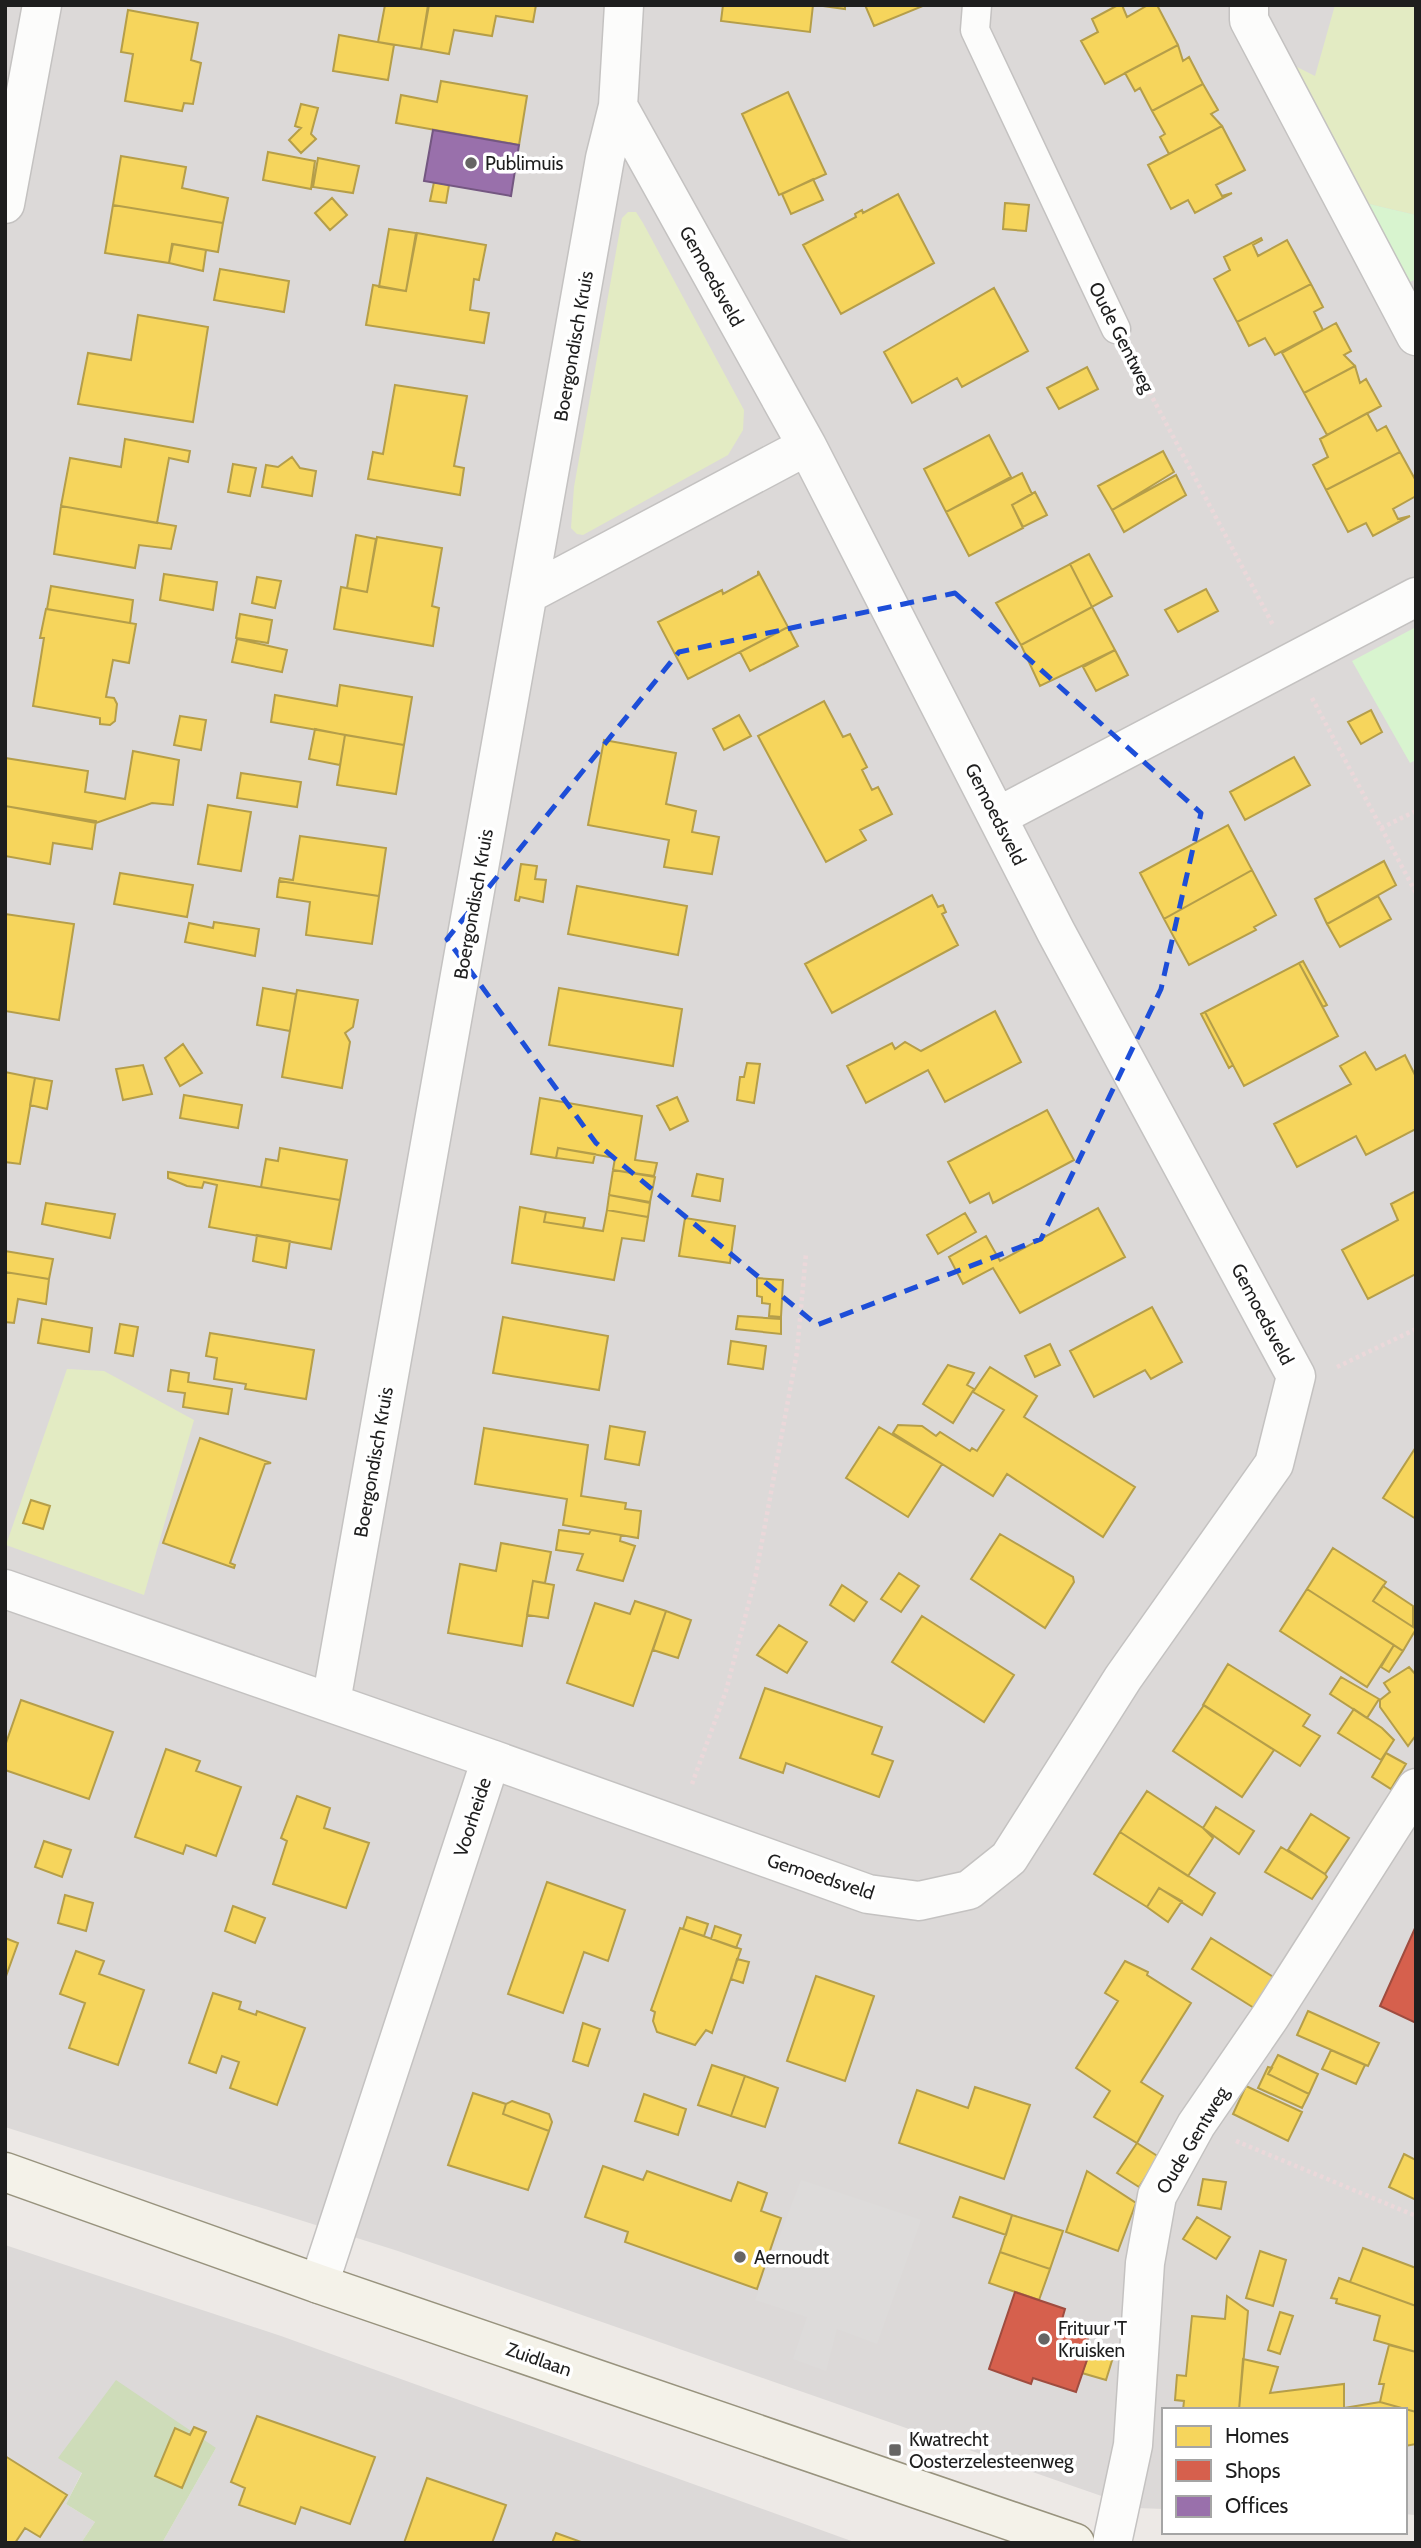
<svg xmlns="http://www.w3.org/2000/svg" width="1421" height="2548" font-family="Cabin,sans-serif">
	<rect width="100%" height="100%" fill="#ede9e6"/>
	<path fill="#dcd9d8" d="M5,5H1416L1414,2515L1405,2514V2410H1164V2509L1136,2508L398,2251L5,2127Z
		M5,2245L281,2336L857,2543H162L216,2448L82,2472L66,2504L95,2522L81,2543H5Z"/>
	<path fill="#e3ebc3" d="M1335,5L1416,6V215L1365,203L1293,65L1315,76Z
		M628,212H636L643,223L744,410L743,430L728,455L583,535L577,534L571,528L574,487L622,218Z
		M67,1369L104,1371L194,1420L144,1595L6,1545Z"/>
	<path fill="#cedcb9" d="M116,2380L216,2448L162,2543H81L95,2522L66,2504L82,2473L58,2458Z"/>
	<path fill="#d8f4cf" d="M1365,203L1416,215V279L1408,283Z
		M1416,627V760L1410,763L1352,661Z"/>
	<path fill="#dddbda" d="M801,2180L921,2220L877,2344L837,2329L826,2371L793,2359L807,2317L755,2300Z"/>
	<path fill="#f6d55c" stroke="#b59e49" stroke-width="2" d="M385,5H429L421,49L378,42Z
		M428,5L456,6L536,5L533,22L496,16L492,36L454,30L449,54L421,49Z
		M723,5H813L810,32L721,21Z
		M816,5H845V9Z
		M865,5H922L923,6L874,26Z
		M1118,5H1122L1127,17L1148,5H1157L1178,45L1105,84L1081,41L1098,32L1092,19Z
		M128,10L198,23L191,60L201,63L193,104L184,103L182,111L125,101L133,54L121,52Z
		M339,35L394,45L388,80L333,71Z
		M1178,45L1183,61L1189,57L1203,84L1152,111L1140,88L1135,91L1125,73Z
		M441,81L527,96L519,145L396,123L401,95L437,102Z
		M1203,84L1218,110L1211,114L1222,126L1169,154L1160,137L1165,134L1152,111Z
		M788,92L826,174L779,195L742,114Z
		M301,104L318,108L311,134L316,139L301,153L289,140L301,128L295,126Z
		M1222,126L1245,170L1216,185L1222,196L1232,193L1195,213L1188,200L1171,209L1148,165Z
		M268,152L315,161L311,189L263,180Z
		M121,156L186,167L182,188L228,198L223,223L113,205Z
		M318,158L359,166L353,193L313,187Z
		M813,179L823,200L791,214L782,194Z
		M434,182L449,185L446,203L430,201Z
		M898,194L934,263L841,314L803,245L856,217L855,214L862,210L863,213Z
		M332,198L347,215L330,230L315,213Z
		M1005,203L1029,205L1026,231L1003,229Z
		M113,205L223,223L218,252L173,244L169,263L105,253Z
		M389,229L416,233L406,291L379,287Z
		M417,233L486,245L479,280L474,279L470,310L489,313L484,343L366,325L373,285L406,291Z
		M1261,238L1262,240L1253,245L1258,256L1287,240L1311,284L1237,322L1214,279L1230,270L1224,257Z
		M172,244L206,250L203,271L169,263Z
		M220,269L289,281L284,312L214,300Z
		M1311,284L1323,307L1314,312L1323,330L1275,355L1265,338L1249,346L1237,322Z
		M994,288L1028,351L962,387L957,378L912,403L884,352Z
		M138,315L208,327L193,422L78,404L88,353L131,360Z
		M1336,323L1351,351L1344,355L1355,366L1304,393L1282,353Z
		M1355,366L1360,383L1366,379L1381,406L1327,435L1304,393Z
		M1087,367L1098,389L1059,409L1047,388Z
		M395,385L467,396L454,466L464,468L460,495L368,479L373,452L383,454Z
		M1367,413L1377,431L1386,426L1400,452L1326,490L1313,465L1328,457L1320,439Z
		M989,435L1011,477L946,512L924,469Z
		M125,439L190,451L188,462L169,458L157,523L61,506L70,458L121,467Z
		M1163,451L1174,472L1112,510L1098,486Z
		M1400,452L1416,481V496L1393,509L1398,519L1410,516L1373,536L1366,523L1348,532L1326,490Z
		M292,457L300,468L316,471L312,496L262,487L266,465L278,467Z
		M233,464L256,468L250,496L228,492Z
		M1022,473L1032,494L1012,505L1023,528L969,556L946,512Z
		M1176,475L1186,495L1124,532L1112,510Z
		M1035,492L1047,515L1023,527L1012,505Z
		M61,506L176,526L171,549L139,545L135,568L54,554Z
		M356,535L376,539L367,592L347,588Z
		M377,537L442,548L432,606L439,608L433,646L334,629L341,587L367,592Z
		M1089,554L1112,596L1092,607L1070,564Z
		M1070,564L1092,607L1021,645L996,603Z
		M758,571L788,627L688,679L658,622L722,590L723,594L758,575Z
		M164,574L217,582L213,610L160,600Z
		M257,577L281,581L275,608L252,603Z
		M51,586L133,600L130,623L47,609Z
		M1206,589L1218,611L1178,632L1165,610Z
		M1092,607L1115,650L1040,686L1021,645Z
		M46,609L136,624L129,663L113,660L106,697L114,698L117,704L115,721L110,725L100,724V718L33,706L44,638H40Z
		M240,614L272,620L268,643L236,638Z
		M788,627L798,646L750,671L740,652Z
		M237,639L287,650L282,672L232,662Z
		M1115,650L1128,675L1096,691L1083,667Z
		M340,685L412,697L404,745L271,722L275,695L337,706Z
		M824,701L843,737L850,734L867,767L862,770L872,790L878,787L892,814L860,830L866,840L826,862L758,736Z
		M1371,710L1382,732L1361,744L1348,722Z
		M739,715L751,736L724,750L713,729Z
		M180,716L206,720L201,750L174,745Z
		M315,729L345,735L340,765L309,759Z
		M345,735L404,745L396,794L337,785Z
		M604,740L676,753L666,804L696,811L692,832L719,837L712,874L664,867L669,840L588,825Z
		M133,751L179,760L173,805L152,803L96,823L5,806V758L88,771L85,792L125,799Z
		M1294,757L1310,785L1245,820L1230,792Z
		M241,773L301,782L297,807L237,798Z
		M208,805L251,812L241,871L198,864Z
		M5,806L96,821L92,849L53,843L50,864L5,856Z
		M1228,825L1252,870L1164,919L1140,873Z
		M300,836L386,848L379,896L279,881L280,878L293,880Z
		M1384,861L1396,885L1327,924L1315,899Z
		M521,864L537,866L535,879L546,880L543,902L520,897L519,901L515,900Z
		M1252,870L1276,915L1254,927L1256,930L1189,965L1164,919Z
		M120,873L193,885L187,917L114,904Z
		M279,881L379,896L372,944L306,935L310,902L277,897Z
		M577,886L687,906L678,955L568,934Z
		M932,895L938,907L943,905L946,912L942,914L958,945L832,1013L805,964Z
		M1378,896L1391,919L1340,947L1327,924Z
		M5,914L74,924L59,1020L5,1011Z
		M214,922L259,929L255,956L185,942L189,923L213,928Z
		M1303,961L1327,1005L1323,1007L1299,963Z
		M1299,963L1338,1036L1244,1086L1205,1012Z
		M263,988L296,994L290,1031L257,1025Z
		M559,988L682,1009L673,1066L549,1045Z
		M297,990L358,1000L353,1027L345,1033L350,1042L342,1088L282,1077Z
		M995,1011L1021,1062L945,1102L928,1070L866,1103L847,1066L892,1043L895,1049L905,1042L921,1051Z
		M1205,1012L1233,1065L1229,1068L1201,1014Z
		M183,1044L202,1073L180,1086L165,1058Z
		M1365,1052L1376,1070L1405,1055L1416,1077V1129L1366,1155L1356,1136L1297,1167L1274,1124L1351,1084L1340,1066Z
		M747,1063L760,1064L754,1103L737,1100L740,1077H744Z
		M143,1065L152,1094L123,1100L116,1069Z
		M5,1072L35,1078L20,1164L5,1162Z
		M35,1078L52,1081L47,1109L30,1105Z
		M184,1095L242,1105L238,1128L180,1118Z
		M677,1097L688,1121L670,1130L657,1106Z
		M540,1098L642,1116L635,1160L657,1163L654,1176L613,1170L615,1158L558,1148L556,1158L531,1154Z
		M1047,1110L1074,1160L993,1203L989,1193L970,1203L948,1162Z
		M280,1148L347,1160L340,1200L261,1187L266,1159L278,1161Z
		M558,1148L595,1154L593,1163L556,1158Z
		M613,1170L655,1177L650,1202L609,1195Z
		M168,1172L340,1200L331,1249L209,1227L217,1185L204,1182L202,1188L187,1186L168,1178Z
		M697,1174L723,1179L720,1201L692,1196Z
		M1416,1191V1274L1368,1299L1342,1250L1398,1220L1391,1204Z
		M609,1195L650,1203L648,1217L607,1210Z
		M46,1203L115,1214L110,1238L42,1224Z
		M520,1207L546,1212L544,1222L603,1231L607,1210L648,1217L644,1241L622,1238L614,1280L512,1263Z
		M1098,1208L1125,1257L1020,1313L993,1268L963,1284L949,1257L986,1236L1000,1261Z
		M546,1212L585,1218L583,1228L544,1222Z
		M965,1213L976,1232L938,1254L927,1235Z
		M685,1218L735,1226L730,1263L679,1256Z
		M257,1235L290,1241L286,1268L253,1261Z
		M5,1251L53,1259L49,1279L5,1272Z
		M5,1272L49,1279L46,1304L18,1299L14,1323L5,1322Z
		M757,1278L783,1280L781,1317L769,1316L770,1304L762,1303V1297L757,1296Z
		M1152,1307L1182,1362L1151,1379L1145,1370L1094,1397L1070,1351Z
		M738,1316L781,1319V1334L736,1329Z
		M503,1317L608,1336L599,1390L493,1373Z
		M42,1319L92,1328L89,1352L38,1343Z
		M120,1324L138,1327L133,1356L115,1353Z
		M210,1333L314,1350L306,1399L245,1389L246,1384L214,1379L217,1358L206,1356Z
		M731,1341L766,1346L763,1369L728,1364Z
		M1050,1344L1060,1365L1035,1377L1025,1356Z
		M948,1365L974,1373L967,1385L974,1389L953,1423L923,1404Z
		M990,1367L1037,1396L1024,1417L1135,1487L1103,1537L1007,1474L993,1496L893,1433L898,1425L922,1426L936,1436L940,1432L970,1451L972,1448L977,1451L1004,1410L973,1392Z
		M171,1370L189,1373L188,1382L232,1389L228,1414L183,1407L185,1393L168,1391Z
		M610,1426L645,1432L639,1465L605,1459Z
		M879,1427L942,1464L908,1517L846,1478Z
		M484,1428L588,1445L581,1496L626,1503L625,1509L641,1511L638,1538L563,1525L567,1499L475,1484Z
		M200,1438L271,1463L265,1464L230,1563L235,1565L234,1568L163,1543Z
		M1416,1447V1519L1383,1498Z
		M31,1500L50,1506L43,1529L23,1523Z
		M559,1530L589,1534L591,1530L621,1535L620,1541L635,1546L623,1581L577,1570L583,1554L556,1550Z
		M1000,1534L1073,1577L1074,1582L1045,1628L971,1579Z
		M501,1543L551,1552L545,1583L533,1581L522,1646L448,1633L460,1564L496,1571Z
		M1333,1548L1386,1582L1373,1601L1416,1629L1403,1651L1307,1589Z
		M899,1573L919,1586L901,1612L881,1599Z
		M533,1581L554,1585L548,1618L527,1615Z
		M842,1585L867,1602L854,1621L830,1605Z
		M1383,1586L1413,1606V1627L1373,1601Z
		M1307,1589L1394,1645L1367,1687L1280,1631Z
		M635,1601L666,1611L633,1706L567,1683L595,1603L630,1614Z
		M666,1611L691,1620L678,1658L653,1650Z
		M922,1616L1014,1675L984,1722L892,1662Z
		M779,1625L807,1642L787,1673L757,1655Z
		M1394,1645L1403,1651L1389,1672L1381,1667Z
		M1228,1664L1310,1715L1303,1726L1320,1736L1300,1766L1203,1705Z
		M1409,1667L1416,1675V1735L1408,1746L1380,1707V1700L1390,1692L1384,1683Z
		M1341,1677L1379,1699L1367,1718L1330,1694Z
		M765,1688L882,1727L872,1754L893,1761L879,1797L786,1763L783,1773L740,1758Z
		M21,1700L113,1732L89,1799L5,1770V1746Z
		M1204,1705L1274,1750L1242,1797L1173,1751Z
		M1354,1709L1382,1728L1394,1740L1381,1760L1338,1733Z
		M166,1749L200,1761L196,1771L241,1787L216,1856L186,1845L183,1854L135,1837Z
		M1386,1753L1406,1764L1391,1789L1372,1777Z
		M1147,1791L1203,1828L1213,1838L1188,1876L1120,1832Z
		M297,1796L330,1808L324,1828L369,1843L346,1908L273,1884L287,1841L281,1838Z
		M1216,1807L1254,1831L1239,1854L1203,1828Z
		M1311,1814L1349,1838L1325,1874L1288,1850Z
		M1120,1832L1215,1893L1202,1915L1159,1888L1147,1907L1094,1874Z
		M44,1841L71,1850L62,1877L35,1867Z
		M1281,1847L1325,1874L1327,1877L1312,1899L1265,1872Z
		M547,1882L625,1910L608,1961L584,1952L563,2013L508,1994Z
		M1159,1888L1182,1901L1168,1922L1147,1907Z
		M65,1895L93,1903L86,1931L58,1923Z
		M233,1906L265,1918L255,1943L225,1931Z
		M687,1917L708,1924L704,1936L683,1929Z
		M715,1926L741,1935L736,1948L711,1939Z
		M680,1928L741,1949L712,2033L706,2030L695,2045L657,2032L653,2021L655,2012L651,2010Z
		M5,1938L18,1943L5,1979Z
		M1211,1938L1275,1978L1254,2008L1192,1969Z
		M76,1951L104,1961L99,1974L144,1990L118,2065L69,2048L85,2003L60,1994Z
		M737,1959L749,1962L743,1983L731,1979Z
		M1125,1961L1148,1972L1147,1975L1191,2003L1141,2082L1163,2096L1137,2143L1094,2117L1110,2091L1076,2068L1118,2001L1105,1993Z
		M816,1976L874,1996L845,2081L787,2061Z
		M213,1993L241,2002L239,2009L256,2015L257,2011L305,2028L277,2105L230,2088L239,2062L222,2056L216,2073L189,2063Z
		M1308,2011L1379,2043L1368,2066L1297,2035Z
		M583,2023L600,2029L588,2066L573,2061Z
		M1331,2050L1365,2065L1356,2084L1322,2069Z
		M1278,2055L1318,2074L1309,2094L1268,2074Z
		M712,2065L745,2076L731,2116L698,2105Z
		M1268,2067L1272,2068L1268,2074L1309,2094L1302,2108L1258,2088Z
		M745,2076L778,2088L765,2127L731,2116Z
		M1246,2086L1302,2112L1288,2141L1233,2114Z
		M975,2087L1030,2105L1004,2179L899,2143L917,2090L968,2108Z
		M473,2093L506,2104L503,2114L549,2131L528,2190L448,2165Z
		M644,2094L686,2109L678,2135L635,2121Z
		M512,2101L549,2114L552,2122L549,2131L503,2114L506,2104Z
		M1137,2143L1159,2157L1139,2187L1117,2173Z
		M1404,2154L1416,2160V2200L1389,2187Z
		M603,2166L643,2180L647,2171L731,2201L738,2182L767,2193L761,2211L781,2218L757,2289L625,2242L628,2232L585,2217Z
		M1087,2171L1136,2203L1118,2251L1066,2232Z
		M1203,2179L1226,2182L1221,2209L1198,2205Z
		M960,2197L1012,2215L1006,2235L953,2217Z
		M1012,2215L1063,2231L1050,2269L1000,2252Z
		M1197,2217L1230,2237L1216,2259L1183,2239Z
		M1363,2248L1416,2268V2306L1350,2282Z
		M1260,2251L1286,2260L1273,2306L1246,2298Z
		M1000,2252L1050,2269L1039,2300L989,2283Z
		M1339,2278L1416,2306V2352L1374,2340L1380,2316L1336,2303L1337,2299L1331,2298Z
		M1227,2296L1248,2311L1239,2410H1183L1184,2401L1175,2400L1177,2375L1186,2376L1192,2316L1225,2319Z
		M1280,2312L1293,2316L1280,2354L1268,2350Z
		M1086,2344L1114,2354L1106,2380L1082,2373L1088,2357L1082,2355Z
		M1389,2345L1416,2352V2412L1380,2402L1384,2384H1379Z
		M1243,2359L1278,2367L1270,2393L1344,2384V2408L1380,2402L1416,2412V2444L1405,2446V2410H1239Z
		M257,2416L375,2457L350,2524L301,2507L295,2524L239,2505L245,2488L231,2482Z
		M194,2427L206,2432L182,2488L155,2476L175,2428L190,2435Z
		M5,2456L67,2495L40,2537L25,2528L15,2543H5Z
		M427,2478L506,2505L492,2543H404Z
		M556,2533L584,2543H552Z"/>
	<path fill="#d6604d" stroke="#9f4c3f" stroke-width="2" d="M1416,1926V2023L1380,2006Z
		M1015,2292L1065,2309L1061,2323L1090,2333L1082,2355L1088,2357L1076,2392L1033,2378L1031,2384L989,2369Z"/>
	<path fill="#9970ab" stroke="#745781" stroke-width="2" d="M433,130L519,145L511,196L424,181Z"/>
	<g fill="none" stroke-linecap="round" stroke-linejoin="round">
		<defs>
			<path id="service" d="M977,5L975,30L1116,329"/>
			<path id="minor" d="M1249,5V20L1416,336
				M5,204L42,5
				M530,593L807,446
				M997,817L1416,597
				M5,1589L491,1759L319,2284
				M331,1702L605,158L618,106L624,5
				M491,1759L868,1894L919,1901L969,1890L1009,1858L1123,1678L1274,1464L1296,1376L1056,932L807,446L618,106
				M1112,2543L1133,2445L1145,2263L1157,2196L1196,2125L1270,2017L1416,1788"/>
			<path id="secondary" d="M5,2172L319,2284L1075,2543"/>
		</defs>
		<use href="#service" stroke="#c4c2c1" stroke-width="31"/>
		<use href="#minor" stroke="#c4c2c1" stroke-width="41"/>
		<use href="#secondary" stroke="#98937e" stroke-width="41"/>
		<path stroke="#ebd8da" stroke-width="4.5" stroke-dasharray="3.5 3.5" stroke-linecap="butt" d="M1133,361L1273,625
			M1312,698L1416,893
			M1381,828L1416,811
			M1337,1367L1416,1329
			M692,1784L726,1691L755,1579L797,1352L806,1253
			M1236,2141L1416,2216"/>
		<use href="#service" stroke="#fcfcfb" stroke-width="28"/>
		<use href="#minor" stroke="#fcfcfb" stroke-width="38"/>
		<use href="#secondary" stroke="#f4f2e9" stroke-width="38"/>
	</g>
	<path fill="none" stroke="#1d4ed8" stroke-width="5" stroke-dasharray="14 9" stroke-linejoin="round" d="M955,593L1201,813L1161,989L1041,1239L817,1325L596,1143L447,939L679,652Z"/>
	<g fill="#666564" stroke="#fff" stroke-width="2.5">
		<circle cx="471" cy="163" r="7"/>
		<circle cx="740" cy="2257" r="7"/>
		<circle cx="1044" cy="2339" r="7"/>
		<rect x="888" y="2443" width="14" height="14" rx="3.5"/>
	</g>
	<g text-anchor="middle" stroke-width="7" stroke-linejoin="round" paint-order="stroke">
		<g font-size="19" fill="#1e1e1e" stroke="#fff" text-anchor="start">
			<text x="485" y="170">Publimuis</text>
			<text x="754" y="2264">Aernoudt</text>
			<text x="1058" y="2335">Frituur 'T<tspan x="1058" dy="22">Kruisken</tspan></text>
			<text x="909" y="2446">Kwatrecht<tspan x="909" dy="22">Oosterzelesteenweg</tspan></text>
		</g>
		<g font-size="19" fill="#1e1e1e" stroke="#fff">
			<text transform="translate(712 276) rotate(61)" y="7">Gemoedsveld</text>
			<text transform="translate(1122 337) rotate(63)" y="7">Oude Gentweg</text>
			<text transform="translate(573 346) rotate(-80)" y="7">Boergondisch Kruis</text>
			<text transform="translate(996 814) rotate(63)" y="7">Gemoedsveld</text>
			<text transform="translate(473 904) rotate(-80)" y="7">Boergondisch Kruis</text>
			<text transform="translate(1263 1314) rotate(62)" y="7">Gemoedsveld</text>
			<text transform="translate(373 1462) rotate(-80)" y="7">Boergondisch Kruis</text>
			<text transform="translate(472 1817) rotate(-72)" y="7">Voorheide</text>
			<text transform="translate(821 1876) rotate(18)" y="7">Gemoedsveld</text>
			<text transform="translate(1192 2140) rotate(-59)" y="7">Oude Gentweg</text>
			<text transform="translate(539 2359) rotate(19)" y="7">Zuidlaan</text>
		</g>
	</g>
	<rect width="1421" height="2548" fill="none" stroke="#1e1e1e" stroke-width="14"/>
	<rect x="1162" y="2408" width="245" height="126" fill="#ffffff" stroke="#a5a5a5" stroke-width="2"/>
	<rect x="1176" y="2426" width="35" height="21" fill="#f6d55c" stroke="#a5a5a5" stroke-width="2"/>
	<text x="1225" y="2443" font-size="21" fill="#1e1e1e">Homes</text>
	<rect x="1176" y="2460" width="35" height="21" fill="#d6604d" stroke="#a5a5a5" stroke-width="2"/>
	<text x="1225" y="2478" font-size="21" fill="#1e1e1e">Shops</text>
	<rect x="1176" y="2496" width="35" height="21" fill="#9970ab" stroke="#a5a5a5" stroke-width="2"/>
	<text x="1225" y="2513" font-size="21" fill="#1e1e1e">Offices</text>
</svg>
